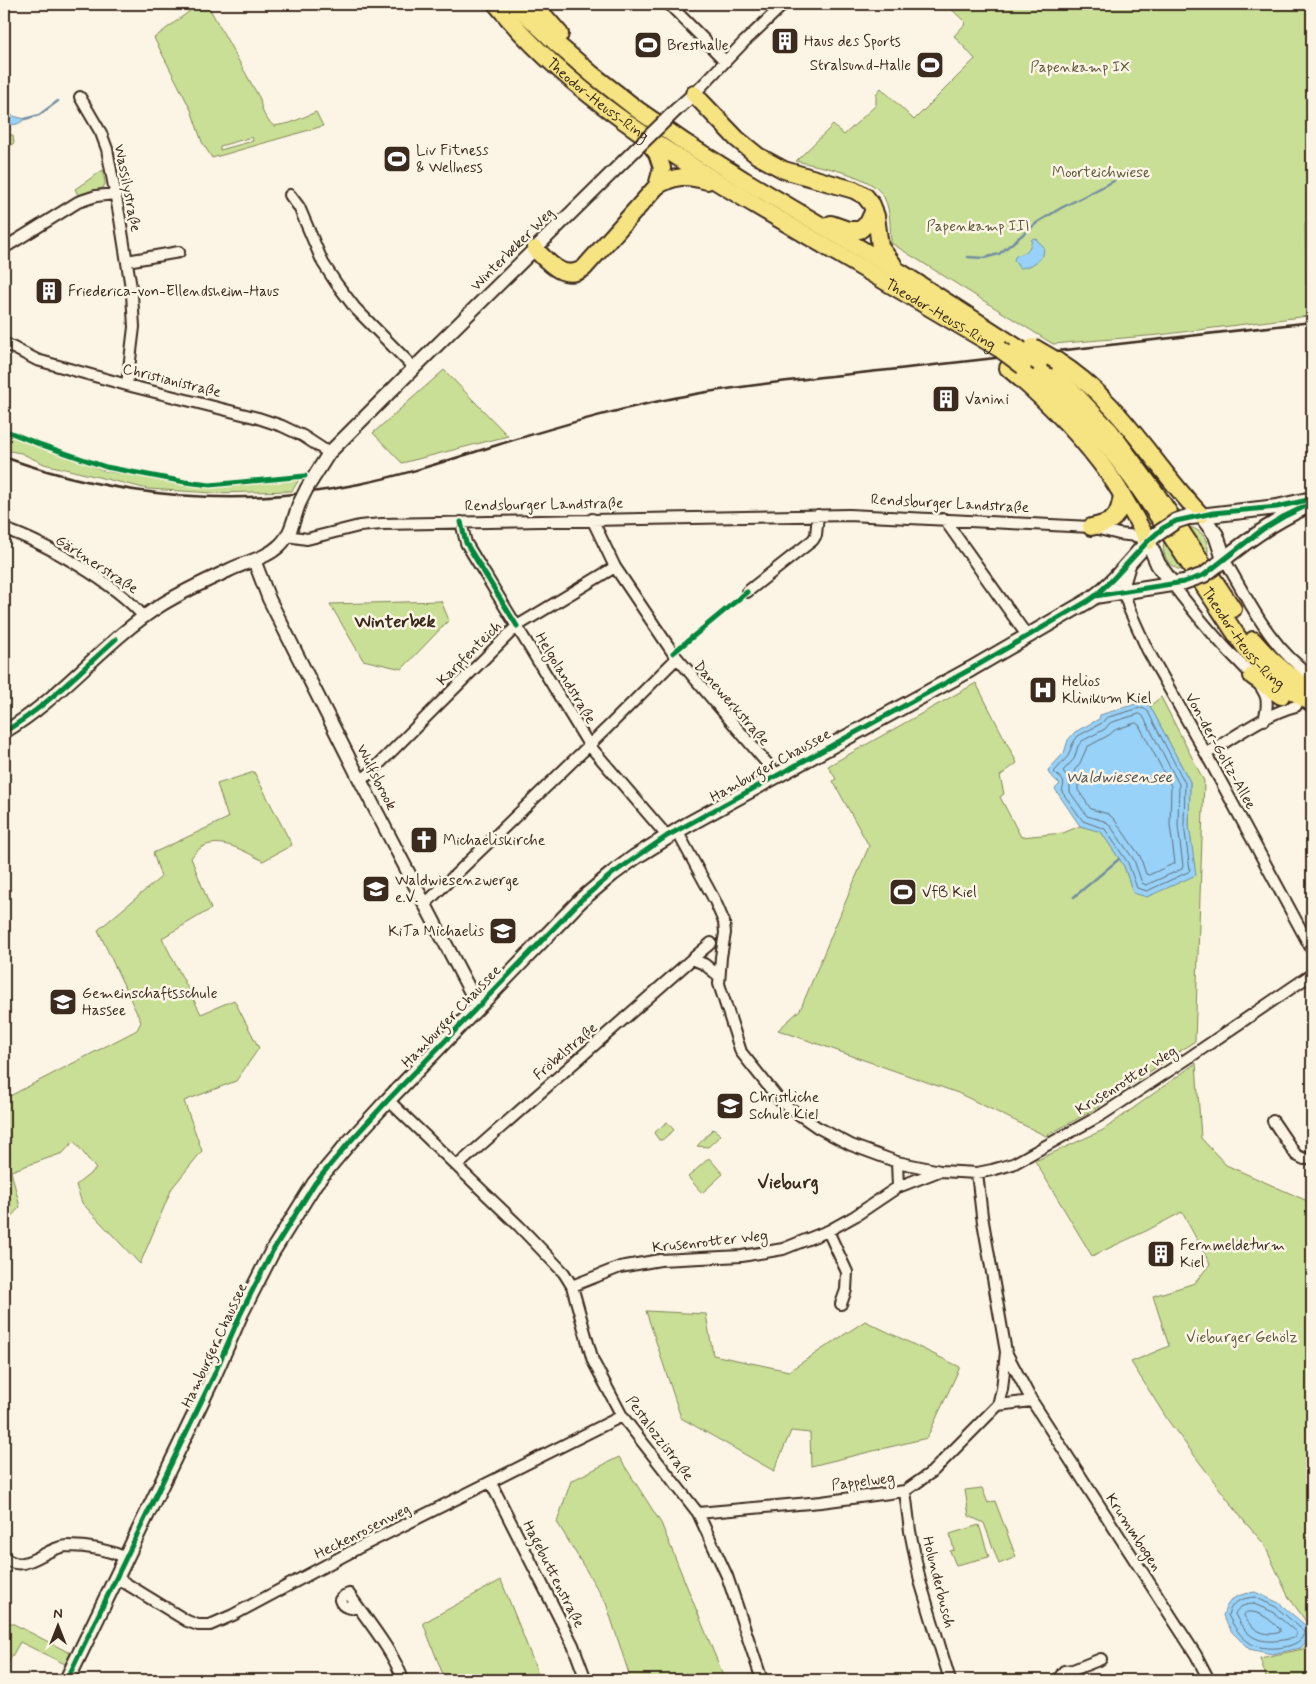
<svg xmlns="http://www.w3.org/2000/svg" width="1316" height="1684" font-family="Mynerve,sans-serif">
	<rect width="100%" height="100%" fill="#fcf5e5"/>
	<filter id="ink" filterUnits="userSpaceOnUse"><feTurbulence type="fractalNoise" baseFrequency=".02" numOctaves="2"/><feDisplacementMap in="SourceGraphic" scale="10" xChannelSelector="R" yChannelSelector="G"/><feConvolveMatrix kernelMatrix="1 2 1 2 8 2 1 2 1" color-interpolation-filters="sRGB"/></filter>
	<g filter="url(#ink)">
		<path fill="#c8df95" stroke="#82845a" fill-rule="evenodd" d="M199,4H207L260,99C261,110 265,119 274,126L290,123L316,112L323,126L212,158L202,142L191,110L154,38ZM252,137L253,141L220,150V146Z
			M946,4H1312V208L1305,224L1306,285H1312V310H1308V316L1159,335L1053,344L891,243C890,228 891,211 884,197C871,174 821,167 796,161L833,125L844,135L876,105V94L881,88L914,120L975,59L954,36L966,23Z
			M4,135H13L14,143L4,150Z
			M103,170L105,184L103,188L78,195L75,189Z
			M444,370L508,436L402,463L373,433Z
			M4,432L105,471L191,485L227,486L300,478L292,491L213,493L148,489L44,464L21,453L4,450Z
			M1186,526C1202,529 1211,541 1207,557Z
			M1164,541H1165L1186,571C1170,569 1161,557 1164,541Z
			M441,601L449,620L402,669L363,660L330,604Z
			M976,683L1017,763L1000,776L1004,794L1000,797L1021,837L1063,833L1080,826L1101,831L1124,866L1133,892L1195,875L1189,825L1190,782L1150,706L1161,697L1204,781L1195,1041L1092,1111L1046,1136L958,1093L778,1030L800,1010L869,846L833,781L836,779L828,766Z
			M254,772L292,845L263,861C241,849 209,830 191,858L211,909L162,938L201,1014L234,1000L259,1048L236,1081L184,1101L202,1151L172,1188L140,1264L82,1203L76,1185L96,1169L74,1141L63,1153L11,1171L20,1207L4,1224V1099L137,1030L141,1022L98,930L161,877L153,853L228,818L217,784Z
			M1196,1063L1201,1138L1226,1165L1312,1203V1630L1288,1596L1264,1544L1244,1521L1169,1422L1131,1362L1169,1346L1153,1296L1195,1283L1210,1264L1182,1212L1146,1231L1092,1256L1035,1161L1103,1130Z
			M667,1122L674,1130L662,1140H659L654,1133Z
			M713,1129L721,1135L708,1147L697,1146Z
			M709,1158L723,1174L702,1193L688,1177Z
			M646,1311L706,1314L713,1355L789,1371L865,1321L960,1367L927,1438L811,1466L810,1433L791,1431L774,1471L681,1418Z
			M619,1457L661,1523L725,1680H631L606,1603L557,1522L571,1481Z
			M982,1488L988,1503L995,1501L1016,1557L999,1564L984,1523L969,1516L965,1490Z
			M979,1525L989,1557L956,1565L950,1551L954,1550L950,1534Z
			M501,1580L536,1668L539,1680H445L423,1623Z
			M4,1619L70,1653L65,1664L20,1642L4,1670Z
			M1312,1636V1680H1267L1260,1658L1303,1649Z"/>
		<path fill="#98d2f8" stroke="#738fa1" d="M4,109L13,116L25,119C18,125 12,127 4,121Z
			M1035,238L1044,247L1043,255C1038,262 1029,268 1019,268L1014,260L1016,255C1026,254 1030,250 1032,239Z
			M1142,702L1150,706L1190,782L1189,825L1196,875L1147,897L1133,893L1124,866L1101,832L1080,826L1055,789L1060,784L1049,774L1048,770L1064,753L1068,740L1075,732L1099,719L1100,715Z
			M1255,1592L1279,1603L1311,1630L1308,1639L1301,1648L1272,1654L1249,1649L1232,1632L1223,1616C1228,1597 1237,1595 1255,1592Z"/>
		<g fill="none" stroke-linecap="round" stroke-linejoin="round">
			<path stroke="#606d75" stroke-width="1" d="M1141,708L1147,710L1185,783L1184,825L1190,870L1188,872L1147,891L1137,888L1128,863L1105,829L1083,821L1062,792C1066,778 1062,781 1054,772L1068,756L1073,743L1078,736L1102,723L1106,718Z
				M1140,714L1143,716L1179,784L1178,826L1183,866L1182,869L1146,885L1142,883L1134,860L1109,824L1104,821L1087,816L1070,792V780L1063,771L1074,759L1078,746L1082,741L1105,729L1110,723Z
				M1136,723L1139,725L1171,786L1170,825L1175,863L1149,875L1146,874L1140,856L1114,819L1108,814L1091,809L1078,790V780L1074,771L1080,763L1087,747L1109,735L1115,730Z
				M1255,1597L1276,1607L1304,1631C1304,1650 1262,1652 1250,1643C1240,1637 1233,1625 1228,1615C1231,1602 1242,1598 1255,1597Z
				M1254,1604L1273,1612L1296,1632V1636L1294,1638C1265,1644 1249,1644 1235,1614C1238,1606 1247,1604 1254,1604Z
				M1247,1612C1260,1610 1271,1621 1280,1629V1632C1265,1638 1250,1629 1244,1615Z"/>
			<path stroke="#738fa1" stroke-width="2.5" d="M25,119L39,115L58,101
				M968,257L984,258L999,254L1038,222L1061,208L1114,181
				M1074,897L1119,859"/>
			<defs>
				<path id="minor" d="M669,4L725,61
					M694,94L744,42L784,4
					M80,97L101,133L107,149L120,219L132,294L134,327L127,385
					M290,195L299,207L323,263L336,283L355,308L414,368
					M4,248L78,202L96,196L115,194
					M127,261L179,252
					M4,343L37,360L127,385L258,418L282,426L303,436L329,453
					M592,519L615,567L673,653L777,775
					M944,519L1028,637
					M461,522L466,543L589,745L667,836
					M4,529C46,543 115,583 144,617
					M287,536L307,539L359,526L382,524L849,515L1091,527L1119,534L1136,536L1147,541
					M1224,559C1249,601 1270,648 1312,676
					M1130,565L1124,585V591L1129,609L1147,649L1206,754L1312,950
					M1172,584C1188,604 1204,625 1222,644C1234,658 1260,680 1266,697C1268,705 1266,713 1264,720
					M747,592L813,540L816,535L818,515
					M1206,754C1233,738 1267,713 1296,706
					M360,780L368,775L517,626L615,567
					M677,831L715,901L724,922L725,933L721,957L719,984L741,1052L781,1102L817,1127L851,1145L897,1162L940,1171L977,1173L992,1170L1013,1164L1103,1114L1190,1057L1312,974
					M424,905L608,727L677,658
					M692,959L711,943
					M388,1100L519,1226L564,1273L572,1286L593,1361L622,1416L698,1513L727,1576L762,1680
					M1273,1121L1296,1155L1304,1159L1312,1157
					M897,1162L898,1187
					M457,1166L692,959L704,964L719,976
					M977,1173L982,1216L1006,1352L1032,1401L1196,1655L1209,1680
					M828,1231L847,1272L846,1290L841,1304
					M572,1286L620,1267L660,1260L742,1256L783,1249L828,1231L855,1216L898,1187L939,1171
					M998,1405L1032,1401
					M491,1483L573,1645L586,1680
					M905,1491L910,1531L920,1581L950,1680
					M698,1513L821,1502L905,1491L932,1472L998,1405L1002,1389L1006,1352
					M4,1557C24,1576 45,1547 67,1546C87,1546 109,1550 127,1558
					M117,1578L187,1621L198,1625H210L233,1615L358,1548L622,1416
					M359,1608C351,1608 343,1609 340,1600L344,1596L349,1594C365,1617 395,1654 403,1680
					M1058,1680L1064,1671L1073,1670L1101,1659"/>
				<path id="tertiary" d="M676,110L694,94
					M307,488L329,453L414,368L636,149
					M254,560L269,599L360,780L478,1006
					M4,732C62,698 104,641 161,605C185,590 210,579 236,567C250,561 268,557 280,545C291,535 294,518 299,504"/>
				<path id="secondary" d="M1201,515L1216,535L1224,559
					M1191,517L1277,507L1312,499
					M1148,541L1158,564L1172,584
					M1217,565C1244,542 1273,522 1305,507
					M1095,596L1184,582
					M67,1680L214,1375L241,1313L272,1252L315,1183L346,1146L388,1100L581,900L612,874L635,857L687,825L971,669L1088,601C1115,584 1133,555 1156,534"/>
				<g id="trunk">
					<path id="s1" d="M496,4C568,92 665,151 762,209C841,256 921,302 1000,349"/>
					<path d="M515,4L557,44L593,75L638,110L684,142L744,180L900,272L1018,348"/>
					<path d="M534,4L560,34"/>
					<path d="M694,94L737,139L758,156L784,170L854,190L865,196L872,205L876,216L880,247L893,264"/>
					<path d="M657,186C676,175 686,175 707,181"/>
					<path d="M831,224L848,230H860L868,223L874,210"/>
					<path d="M535,249C548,262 564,282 584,268L657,186L662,168L657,153L648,142"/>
					<path d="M1057,361C1119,399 1152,464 1201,515"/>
					<path d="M1039,363L1072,391L1110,431L1155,492L1233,609"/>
					<path id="s2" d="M1023,366C1065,398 1100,434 1131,477C1162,520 1190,566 1220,610C1235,633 1250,658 1271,676C1284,687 1298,695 1312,703"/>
					<path d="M1008,368C1046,400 1081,435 1110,476C1124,496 1136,519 1148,541"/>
					<path d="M1091,527C1113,523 1119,518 1122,495"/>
					<path d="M1253,640C1270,660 1289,677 1312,690"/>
					<path d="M1252,676L1281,696"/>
				</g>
			</defs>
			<use href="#minor" stroke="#3b2a1e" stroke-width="14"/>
			<use href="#tertiary" stroke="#3b2a1e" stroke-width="16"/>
			<use href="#secondary" stroke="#3b2a1e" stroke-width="18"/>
			<use href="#trunk" stroke="#3b2a1e" stroke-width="20"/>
			<use href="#minor" stroke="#fcf5e5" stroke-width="10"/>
			<use href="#tertiary" stroke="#fcf5e5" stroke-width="12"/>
			<use href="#secondary" stroke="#fcf5e5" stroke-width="14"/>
			<use href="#trunk" stroke="#f6e381" stroke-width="16"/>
			<path stroke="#3b2a1e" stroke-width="2.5" d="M4,457C117,498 241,509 359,484C405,475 449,460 494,446C562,425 630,405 701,393C778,380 856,374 934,365C1060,351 1186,336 1312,322"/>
			<defs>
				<path id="tertiary-bridge" d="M636,149L676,110
					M299,504L307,488"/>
				<path id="secondary-bridge" d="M1157,534L1176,521L1188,517
					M1184,582L1204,575L1217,565"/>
				<path id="trunk-bridge" d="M1033,347L1057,361
					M1018,348L1039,363
					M1000,349L1023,366"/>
			</defs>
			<use href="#tertiary-bridge" stroke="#3b2a1e" stroke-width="16" stroke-linecap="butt"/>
			<use href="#secondary-bridge" stroke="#3b2a1e" stroke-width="18" stroke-linecap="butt"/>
			<use href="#trunk-bridge" stroke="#3b2a1e" stroke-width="20" stroke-linecap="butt"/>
			<use href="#tertiary-bridge" stroke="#fcf5e5" stroke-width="12"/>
			<use href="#secondary-bridge" stroke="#fcf5e5" stroke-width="14"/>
			<use href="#trunk-bridge" stroke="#f6e381" stroke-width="16"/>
			<defs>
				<path id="cycleway" d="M4,430L39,444L106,467L185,482L210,485L305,476
					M461,522L466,543L517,626
					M1095,596L1184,582L1204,575L1263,529L1283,517L1308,505
					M673,653L747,592
					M4,732C46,707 80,671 116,639
					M67,1680L214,1375L241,1313L272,1252L315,1183L346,1146L388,1100L581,900L612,874L667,836L971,669L1088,601L1095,596L1112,580L1148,541L1163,528L1176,521L1213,513L1277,507L1312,499"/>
			</defs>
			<use href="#cycleway" stroke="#fcf5e5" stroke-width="8"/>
			<use href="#cycleway" stroke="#00873e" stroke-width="5"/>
		</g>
	</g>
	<defs>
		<symbol id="building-square" viewBox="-11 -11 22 22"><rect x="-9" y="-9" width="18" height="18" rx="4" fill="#3b2a1e" stroke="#fcf5e5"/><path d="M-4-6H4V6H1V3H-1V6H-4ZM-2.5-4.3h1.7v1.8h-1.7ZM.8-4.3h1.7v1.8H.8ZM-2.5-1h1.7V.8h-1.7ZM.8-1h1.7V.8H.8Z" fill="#fff"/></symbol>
		<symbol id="stadium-square" viewBox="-11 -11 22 22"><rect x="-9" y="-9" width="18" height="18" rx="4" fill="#3b2a1e" stroke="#fcf5e5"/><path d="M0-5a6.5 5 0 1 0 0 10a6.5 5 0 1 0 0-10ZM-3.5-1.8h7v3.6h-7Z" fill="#fff"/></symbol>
		<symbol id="hospital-square" viewBox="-11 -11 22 22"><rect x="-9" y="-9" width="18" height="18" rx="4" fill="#3b2a1e" stroke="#fcf5e5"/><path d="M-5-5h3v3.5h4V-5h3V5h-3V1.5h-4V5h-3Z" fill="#fff"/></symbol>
		<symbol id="church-square" viewBox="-11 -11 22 22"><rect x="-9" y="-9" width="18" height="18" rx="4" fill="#3b2a1e" stroke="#fcf5e5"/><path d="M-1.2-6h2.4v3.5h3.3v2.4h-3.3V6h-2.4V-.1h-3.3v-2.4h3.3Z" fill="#fff"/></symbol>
		<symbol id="school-square" viewBox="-11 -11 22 22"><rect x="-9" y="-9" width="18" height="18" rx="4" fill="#3b2a1e" stroke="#fcf5e5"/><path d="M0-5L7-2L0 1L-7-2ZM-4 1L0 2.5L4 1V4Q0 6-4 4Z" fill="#fff"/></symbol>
	</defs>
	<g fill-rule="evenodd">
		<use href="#building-square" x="769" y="25" width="32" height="32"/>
		<use href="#stadium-square" x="632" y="29" width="32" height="32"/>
		<use href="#stadium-square" x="914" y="49" width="32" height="32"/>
		<use href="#stadium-square" x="381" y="143" width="32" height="32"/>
		<use href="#building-square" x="33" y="275" width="32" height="32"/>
		<use href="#building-square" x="930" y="383" width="32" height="32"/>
		<use href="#hospital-square" x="1027" y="674" width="32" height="32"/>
		<use href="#church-square" x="408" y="824" width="32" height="32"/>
		<use href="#school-square" x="360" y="873" width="32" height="32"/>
		<use href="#stadium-square" x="887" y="876" width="32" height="32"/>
		<use href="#school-square" x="487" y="915" width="32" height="32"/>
		<use href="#school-square" x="47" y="986" width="32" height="32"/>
		<use href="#school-square" x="714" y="1090" width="32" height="32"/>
		<use href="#building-square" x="1145" y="1238" width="32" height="32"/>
	</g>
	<g text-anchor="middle" stroke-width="5" stroke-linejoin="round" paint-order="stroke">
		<g font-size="15" fill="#3b2a1e" stroke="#fcf5e5" text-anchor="start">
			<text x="804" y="46">Haus des Sports</text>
			<text x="667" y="50">Bresthalle</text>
			<text x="911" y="70" text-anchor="end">Stralsund-Halle</text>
			<text x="416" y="155">Liv Fitness<tspan x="416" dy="17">&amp; Wellness</tspan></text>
			<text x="68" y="296">Friederica-von-Ellendsheim-Haus</text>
			<text x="965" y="404">Vanini</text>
			<text x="1062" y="686">Helios<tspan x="1062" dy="17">Klinikum Kiel</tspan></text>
			<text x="443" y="845">Michaeliskirche</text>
			<text x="395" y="885">Waldwiesenzwerge<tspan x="395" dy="17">e.V.</tspan></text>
			<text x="922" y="897">VfB Kiel</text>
			<text x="484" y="936" text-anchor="end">KiTa Michaelis</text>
			<text x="82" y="998">Gemeinschaftsschule<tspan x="82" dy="17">Hassee</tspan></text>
			<text x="749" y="1102">Christliche<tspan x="749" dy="17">Schule Kiel</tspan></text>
			<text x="1180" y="1250">Fernmeldeturm<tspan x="1180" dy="17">Kiel</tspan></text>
		</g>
		<g font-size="15" fill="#5e573c" stroke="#fcf5e5">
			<text x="1080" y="72">Papenkamp IX</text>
			<text x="1101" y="177">Moorteichwiese</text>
			<text x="978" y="231">Papenkamp III</text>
			<text x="1242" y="1342">Vieburger Gehölz</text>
		</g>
		<g font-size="15" fill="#3b2a1e" stroke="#fcf5e5">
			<text dy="5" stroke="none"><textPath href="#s1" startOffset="140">Theodor-Heuss-Ring</textPath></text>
			<text transform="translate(128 188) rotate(79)" y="5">Wassilystraße</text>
			<text transform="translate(512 249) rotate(-45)" y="5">Winterbeker Weg</text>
			<text dy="5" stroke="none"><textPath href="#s1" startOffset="545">Theodor-Heuss-Ring</textPath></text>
			<text transform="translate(172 380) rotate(14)" y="5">Christianistraße</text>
			<text transform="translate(950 503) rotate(3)" y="5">Rendsburger Landstraße</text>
			<text transform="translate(544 504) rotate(-1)" y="5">Rendsburger Landstraße</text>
			<text transform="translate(97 564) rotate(33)" y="5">Gärtnerstraße</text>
			<text dy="5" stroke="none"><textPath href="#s2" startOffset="352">Theodor-Heuss-Ring</textPath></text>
			<text transform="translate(469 653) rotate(-45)" y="5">Karpfenteich</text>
			<text transform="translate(566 678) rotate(59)" y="5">Helgolandstraße</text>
			<text transform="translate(732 703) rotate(49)" y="5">Danewerkstraße</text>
			<text transform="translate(1221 751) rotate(61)" y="5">Von-der-Goltz-Allee</text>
			<text transform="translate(770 765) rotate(-29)" y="5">Hamburger Chaussee</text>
			<text transform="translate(377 777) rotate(63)" y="5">Wulfsbrook</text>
			<text transform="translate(451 1016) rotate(-46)" y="5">Hamburger Chaussee</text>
			<text transform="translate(565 1051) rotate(-41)" y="5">Fröbelstraße</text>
			<text transform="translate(1126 1080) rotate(-32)" y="5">Krusenrotter Weg</text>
			<text transform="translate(710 1241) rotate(-6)" y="5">Krusenrotter Weg</text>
			<text transform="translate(214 1345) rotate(-65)" y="5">Hamburger Chaussee</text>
			<text transform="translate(660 1438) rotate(53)" y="5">Pestalozzistraße</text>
			<text transform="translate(863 1481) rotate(-7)" y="5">Pappelweg</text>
			<text transform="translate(362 1531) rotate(-27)" y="5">Heckenrosenweg</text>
			<text transform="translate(1134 1532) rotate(57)" y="5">Krummbogen</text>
			<text transform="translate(554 1574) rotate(63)" y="5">Hagebuttenstraße</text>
			<text transform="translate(939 1582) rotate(76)" y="5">Holunderbusch</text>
		</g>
		<g font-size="16" font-style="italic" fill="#525454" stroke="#fcf5e5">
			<text x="1119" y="782">Waldwiesensee</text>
		</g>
		<g font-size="18" font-weight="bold" fill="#3b2a1e" stroke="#fcf5e5">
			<text x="395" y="627">Winterbek</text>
			<text x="788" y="1188">Vieburg</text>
		</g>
	</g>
	<rect width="1316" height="1684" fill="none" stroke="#fcf5e5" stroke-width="20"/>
	<rect x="10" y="10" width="1296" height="1664" fill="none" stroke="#3b2a1e" stroke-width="2" filter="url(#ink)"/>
	<g transform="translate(58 1626)" stroke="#fcf5e5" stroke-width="4" paint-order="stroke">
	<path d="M0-4L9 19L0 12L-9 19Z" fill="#3b2a1e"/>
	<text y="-8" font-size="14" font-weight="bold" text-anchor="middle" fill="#3b2a1e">N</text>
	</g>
</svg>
